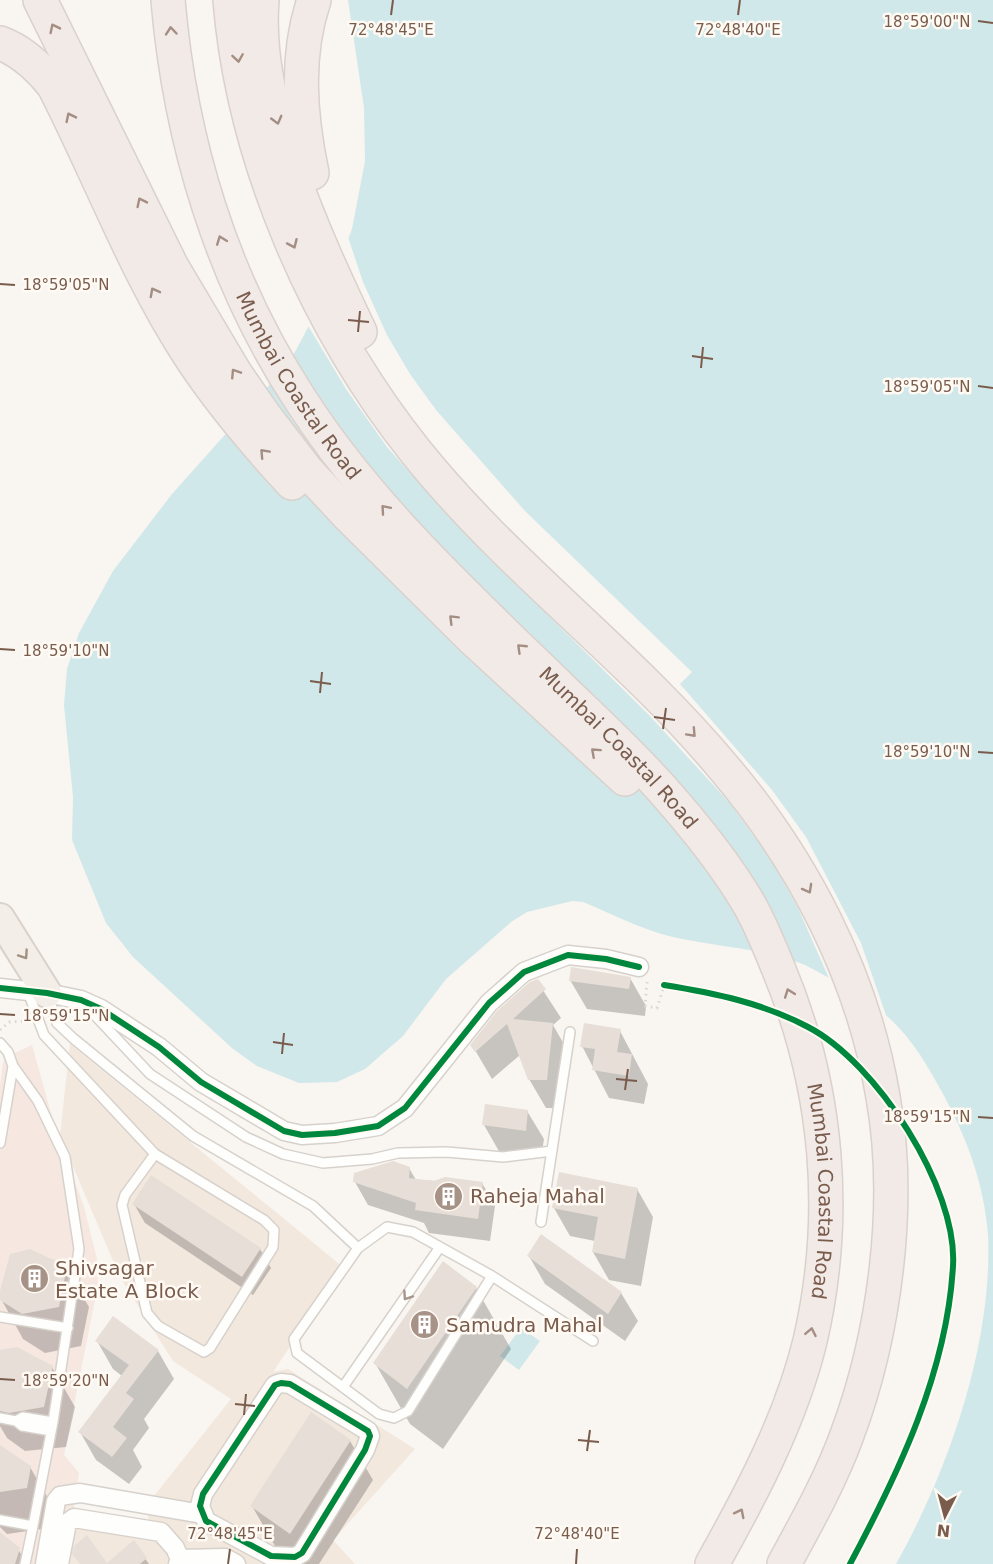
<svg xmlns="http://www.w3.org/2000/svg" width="993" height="1564" font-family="'DejaVu Sans',sans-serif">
	<rect width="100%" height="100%" fill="#f9f5f0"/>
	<path fill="#f2e8de" d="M70,1044L343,1267L273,1372L288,1369L415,1449L333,1540L355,1564H63L71,1526L149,1521L146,1506L231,1399L173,1361L120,1277L60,1136Z"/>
	<path fill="#f6e8e1" d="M32,1045L54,1124L84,1207L97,1259L98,1285L64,1455L79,1473L65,1564H0V1085L3,1062L8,1056Z"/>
	<path fill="#d0e8ea" d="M348,0H993V1564H896C949,1470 993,1343 988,1234C984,1184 967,1138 943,1094C915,1042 895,1014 841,985C830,978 817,971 805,965C760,947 711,947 665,935C637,927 610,913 583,902L572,901L527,912L511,922L446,979L403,1036L365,1069L337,1082L299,1083L257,1066L233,1049L133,957L106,923L72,840L73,797L64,705L67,669L79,633L113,571L172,494L289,363L326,294L352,229L365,161L364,108Z
		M521,1328L540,1341L519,1370L500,1356Z"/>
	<path fill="#f9f5f0" d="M347,234L363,282L387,335L410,374L436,410L525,511L692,672L680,684L772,790L806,837L861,943L888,1021L831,983L798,908L770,858L728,801L649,715L452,520L387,447L346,389L307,324L323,293Z"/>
	<path fill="#0003" d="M630,978L646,1006L645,1016L587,1009L570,980Z
		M537,981L561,1018L553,1025L569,1053L563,1108H546L529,1079L520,1055L492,1079L472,1045Z
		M620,1031L648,1084L644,1104L609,1098L582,1046Z
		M527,1111L544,1139L541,1158L500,1153L484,1125Z
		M409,1168L416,1180L482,1183L495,1206L490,1241L429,1233L424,1223L368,1205L355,1182Z
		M637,1189L653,1217L641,1286L609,1280L593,1252L595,1241L570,1236L554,1208Z
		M134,1204L260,1249L271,1268L253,1295L145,1223Z
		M541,1236L621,1293L638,1321L625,1341L545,1284L529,1256Z
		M66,1267L89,1307L81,1346L45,1353L23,1339L0,1297Z
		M476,1288L511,1349L443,1449L410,1424L375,1363Z
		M97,1341L158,1351L174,1379L144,1419L149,1428L133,1450L142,1467L129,1484L96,1460L80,1432L122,1376L113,1369Z
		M0,1352L52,1367L75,1407L66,1447L25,1451L7,1438L0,1426Z
		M350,1441L373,1480L319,1564H301L275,1546L252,1506Z
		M0,1447L30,1467L53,1507L49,1528L7,1534L0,1527Z
		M0,1534L18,1549L27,1564H0Z
		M134,1543L149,1564H108Z"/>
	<path fill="#e6ded7" d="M571,967L631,977L629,989L569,981Z
		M538,979L546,989L513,1019L553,1023L547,1080H528L507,1024L475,1052L470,1045L497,1011L530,982Z
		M584,1023L621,1029L617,1052L632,1054L629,1076L592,1070L595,1049L580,1047Z
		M485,1104L528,1110L526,1131L482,1125Z
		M393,1161L410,1167L409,1178L434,1181L445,1177L483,1182L478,1219L415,1210L416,1203L353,1182L354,1173Z
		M559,1172L638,1188L625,1259L592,1252L598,1217L552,1208Z
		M151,1175L261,1248L242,1277L132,1204Z
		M541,1234L622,1292L608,1314L527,1256Z
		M30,1249L67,1266L59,1307L22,1314L0,1300V1291L10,1254Z
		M443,1261L477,1287L407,1389L373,1363Z
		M113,1316L159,1350L126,1393L134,1399L113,1427L127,1438L112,1457L78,1432L129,1365L95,1341Z
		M17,1347L53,1366L44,1407L9,1413L0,1411V1350Z
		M311,1412L351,1440L290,1534L250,1506Z
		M0,1445L31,1466L27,1488L0,1492Z
		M0,1532L20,1548L15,1564H0Z
		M87,1535L107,1563L134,1540L147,1558L140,1564H80L72,1554L74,1546Z"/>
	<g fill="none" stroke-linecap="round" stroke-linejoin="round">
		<defs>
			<path id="service" d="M28,992L44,1035L155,1154L264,1220L274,1230L273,1247L210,1348L204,1352L158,1326L147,1313L122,1205L125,1195L155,1154
				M48,996L57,1023L74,1039L193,1136L313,1206L358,1248
				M89,1009L150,1074L246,1137L283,1154L323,1163L372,1159L398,1153L447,1152L503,1157L552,1151
				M0,1043L8,1052L13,1066L0,1143
				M541,1222L570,1032
				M387,1227L413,1232L492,1276L408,1411L394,1418L379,1414L297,1353L294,1339L358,1248Z
				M492,1276L593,1341
				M0,1317L68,1328
				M343,1387L440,1247
				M0,1418L16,1421
				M51,1431L22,1426L16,1421L23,1417L53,1422
				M0,1520L33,1526L53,1422L79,1249L65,1157L38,1101L13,1066
				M25,1564L33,1526"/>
			<path id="minor" d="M0,988L47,993L81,1000L101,1009L159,1047L201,1082L284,1131L302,1135L335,1133L378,1126L405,1108L489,1003L524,972L568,955L606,959L639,967
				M281,1383L290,1384L368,1431L370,1436L365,1450L302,1553L295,1557L271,1556L206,1521L200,1506L203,1494L275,1385Z
				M180,1559L225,1558L236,1564
				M45,1564L56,1501L60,1496L80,1493L202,1514
				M59,1564L67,1523L74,1518L161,1532L175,1548L180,1559L178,1564"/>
			<path id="primary" d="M0,918L47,993"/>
			<g id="motorway">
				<path d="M40,0L172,267L235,373L264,415L307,471L347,514L471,637L625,779"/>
				<path id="s1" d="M168,0C180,141 222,280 300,399C370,508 467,597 560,687C594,720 630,753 662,789C694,825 725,863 749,904C761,925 770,948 779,970C828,1088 839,1216 810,1341C791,1419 751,1495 712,1564"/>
				<path d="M230,0C243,160 316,327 416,452C509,568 630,655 724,768C803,861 863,976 883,1097C902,1204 885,1333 847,1435C831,1479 807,1522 784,1564"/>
				<path d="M262,0C253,105 316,239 360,332"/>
				<path d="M0,43C22,51 39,67 54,86C100,176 136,274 192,359C222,404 256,444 292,483"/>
				<path d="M312,173C300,116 295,57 314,0"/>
			</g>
		</defs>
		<use href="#service" stroke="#d7d1cb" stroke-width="12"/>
		<use href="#minor" stroke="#d7d1cb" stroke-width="21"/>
		<use href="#primary" stroke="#dad1cc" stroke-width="32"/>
		<use href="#motorway" stroke="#dad1cc" stroke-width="36"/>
		<path stroke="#dcd5d0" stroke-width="3" stroke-dasharray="1.5 4.5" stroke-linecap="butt" d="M647,982L645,1006L657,1008L664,985
			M0,1030L9,1022L28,1021"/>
		<use href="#service" stroke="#fefefd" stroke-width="9"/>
		<use href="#minor" stroke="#fefefd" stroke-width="18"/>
		<use href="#primary" stroke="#f3eee8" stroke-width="28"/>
		<use href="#motorway" stroke="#f2eae7" stroke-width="33"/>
		<defs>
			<path id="cycleway" d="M664,985C714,993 763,1003 808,1027C876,1062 958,1188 953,1266C947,1372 899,1472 850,1564
				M0,988L47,993L81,1000L101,1009L159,1047L201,1082L284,1131L302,1135L335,1133L378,1126L405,1108L489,1003L524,972L568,955L606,959L639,967
				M281,1383L290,1384L368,1431L370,1436L365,1450L302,1553L295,1557L271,1556L206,1521L200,1506L203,1494L275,1385Z"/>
		</defs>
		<use href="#cycleway" stroke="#fffaf3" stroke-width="10"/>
		<use href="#cycleway" stroke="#00873e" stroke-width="6"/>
	</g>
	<defs><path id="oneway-chevron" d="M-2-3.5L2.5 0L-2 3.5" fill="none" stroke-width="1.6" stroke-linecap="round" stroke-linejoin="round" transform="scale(1.5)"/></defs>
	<g stroke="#a48e83">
		<use href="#oneway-chevron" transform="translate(54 28) rotate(-116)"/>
		<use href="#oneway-chevron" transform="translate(171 31) rotate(-95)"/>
		<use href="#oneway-chevron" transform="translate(238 58) rotate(81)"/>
		<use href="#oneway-chevron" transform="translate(70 117) rotate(-116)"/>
		<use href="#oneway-chevron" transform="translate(277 120) rotate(75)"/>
		<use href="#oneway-chevron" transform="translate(141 202) rotate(-116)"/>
		<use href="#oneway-chevron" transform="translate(221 240) rotate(-111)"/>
		<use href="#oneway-chevron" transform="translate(293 244) rotate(66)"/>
		<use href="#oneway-chevron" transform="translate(154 292) rotate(-118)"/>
		<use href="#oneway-chevron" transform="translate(235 373) rotate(-123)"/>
		<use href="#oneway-chevron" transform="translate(264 453) rotate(-133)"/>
		<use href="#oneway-chevron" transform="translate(385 509) rotate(-131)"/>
		<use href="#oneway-chevron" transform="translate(453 619) rotate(-135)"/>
		<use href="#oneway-chevron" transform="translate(521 648) rotate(-136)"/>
		<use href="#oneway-chevron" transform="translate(692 733) rotate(47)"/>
		<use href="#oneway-chevron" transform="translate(595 752) rotate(-138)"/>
		<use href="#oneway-chevron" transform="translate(808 889) rotate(61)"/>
		<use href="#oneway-chevron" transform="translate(789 993) rotate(-110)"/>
		<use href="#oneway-chevron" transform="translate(811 1332) rotate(-79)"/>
		<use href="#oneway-chevron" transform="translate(740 1513) rotate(-63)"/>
	</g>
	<use stroke="#a48f83" href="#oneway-chevron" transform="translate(24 955) rotate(56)"/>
	<use stroke="#a8958b" href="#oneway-chevron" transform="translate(407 1296) rotate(124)"/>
	<path fill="none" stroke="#7a5c4d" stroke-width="2" d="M391,15L393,0M738,15L740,0M978,21L993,23M0,284L15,285M348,320L369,322M358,332L360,311M692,356L713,359M701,368L703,347M978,386L993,388M0,649L15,650M310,681L331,684M320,693L322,672M654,717L675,720M663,729L666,708M978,752L993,753M0,1014L15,1015M273,1042L293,1045M282,1054L284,1033M616,1079L637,1081M625,1090L628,1069M978,1117L993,1118M0,1379L15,1380M235,1404L255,1406M244,1415L246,1394M578,1440L599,1442M587,1451L590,1430M228,1564L230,1549M576,1564L577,1549"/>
	<defs>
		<symbol id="building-disc" viewBox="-11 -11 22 22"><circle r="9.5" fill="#a69286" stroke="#fffaf3"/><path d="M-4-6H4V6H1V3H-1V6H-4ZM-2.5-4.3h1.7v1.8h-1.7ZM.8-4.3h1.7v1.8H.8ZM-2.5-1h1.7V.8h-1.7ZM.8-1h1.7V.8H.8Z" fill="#fff"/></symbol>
	</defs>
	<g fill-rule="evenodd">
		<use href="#building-disc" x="432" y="1180" width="33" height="33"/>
		<use href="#building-disc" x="18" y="1262" width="33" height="33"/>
		<use href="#building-disc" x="408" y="1308" width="33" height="33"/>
	</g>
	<g text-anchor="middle" stroke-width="5" stroke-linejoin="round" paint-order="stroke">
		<g font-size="20" fill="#7a5c4d" stroke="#fffaf3">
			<text dy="7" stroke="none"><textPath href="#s1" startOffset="412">Mumbai Coastal Road</textPath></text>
			<text dy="7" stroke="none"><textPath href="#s1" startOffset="898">Mumbai Coastal Road</textPath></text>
			<text dy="7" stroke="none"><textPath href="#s1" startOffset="1402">Mumbai Coastal Road</textPath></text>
		</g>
		<g font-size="20" fill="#7a5c4d" stroke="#fffaf3" text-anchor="start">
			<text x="470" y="1203">Raheja Mahal</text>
			<text x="55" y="1275">Shivsagar<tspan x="55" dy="23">Estate A Block</tspan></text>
			<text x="446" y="1332">Samudra Mahal</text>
		</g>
	</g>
	<g font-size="15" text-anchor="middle" fill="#7a5c4d" stroke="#fffaf3" stroke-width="5" stroke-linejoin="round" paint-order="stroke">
		<text x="927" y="27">18°59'00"N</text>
		<text x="391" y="35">72°48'45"E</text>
		<text x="738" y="35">72°48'40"E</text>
		<text x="66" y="290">18°59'05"N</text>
		<text x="927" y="392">18°59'05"N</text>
		<text x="66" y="656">18°59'10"N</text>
		<text x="927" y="757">18°59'10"N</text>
		<text x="66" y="1021">18°59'15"N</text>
		<text x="927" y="1122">18°59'15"N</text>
		<text x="66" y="1386">18°59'20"N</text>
		<text x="230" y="1539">72°48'45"E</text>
		<text x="577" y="1539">72°48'40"E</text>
	</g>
	<g transform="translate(945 1516) rotate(186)" stroke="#fffaf3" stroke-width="4.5" paint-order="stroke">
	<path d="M0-4.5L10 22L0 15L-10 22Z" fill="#7a5c4d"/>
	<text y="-9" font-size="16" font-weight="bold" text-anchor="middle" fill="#7a5c4d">N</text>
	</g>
</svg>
